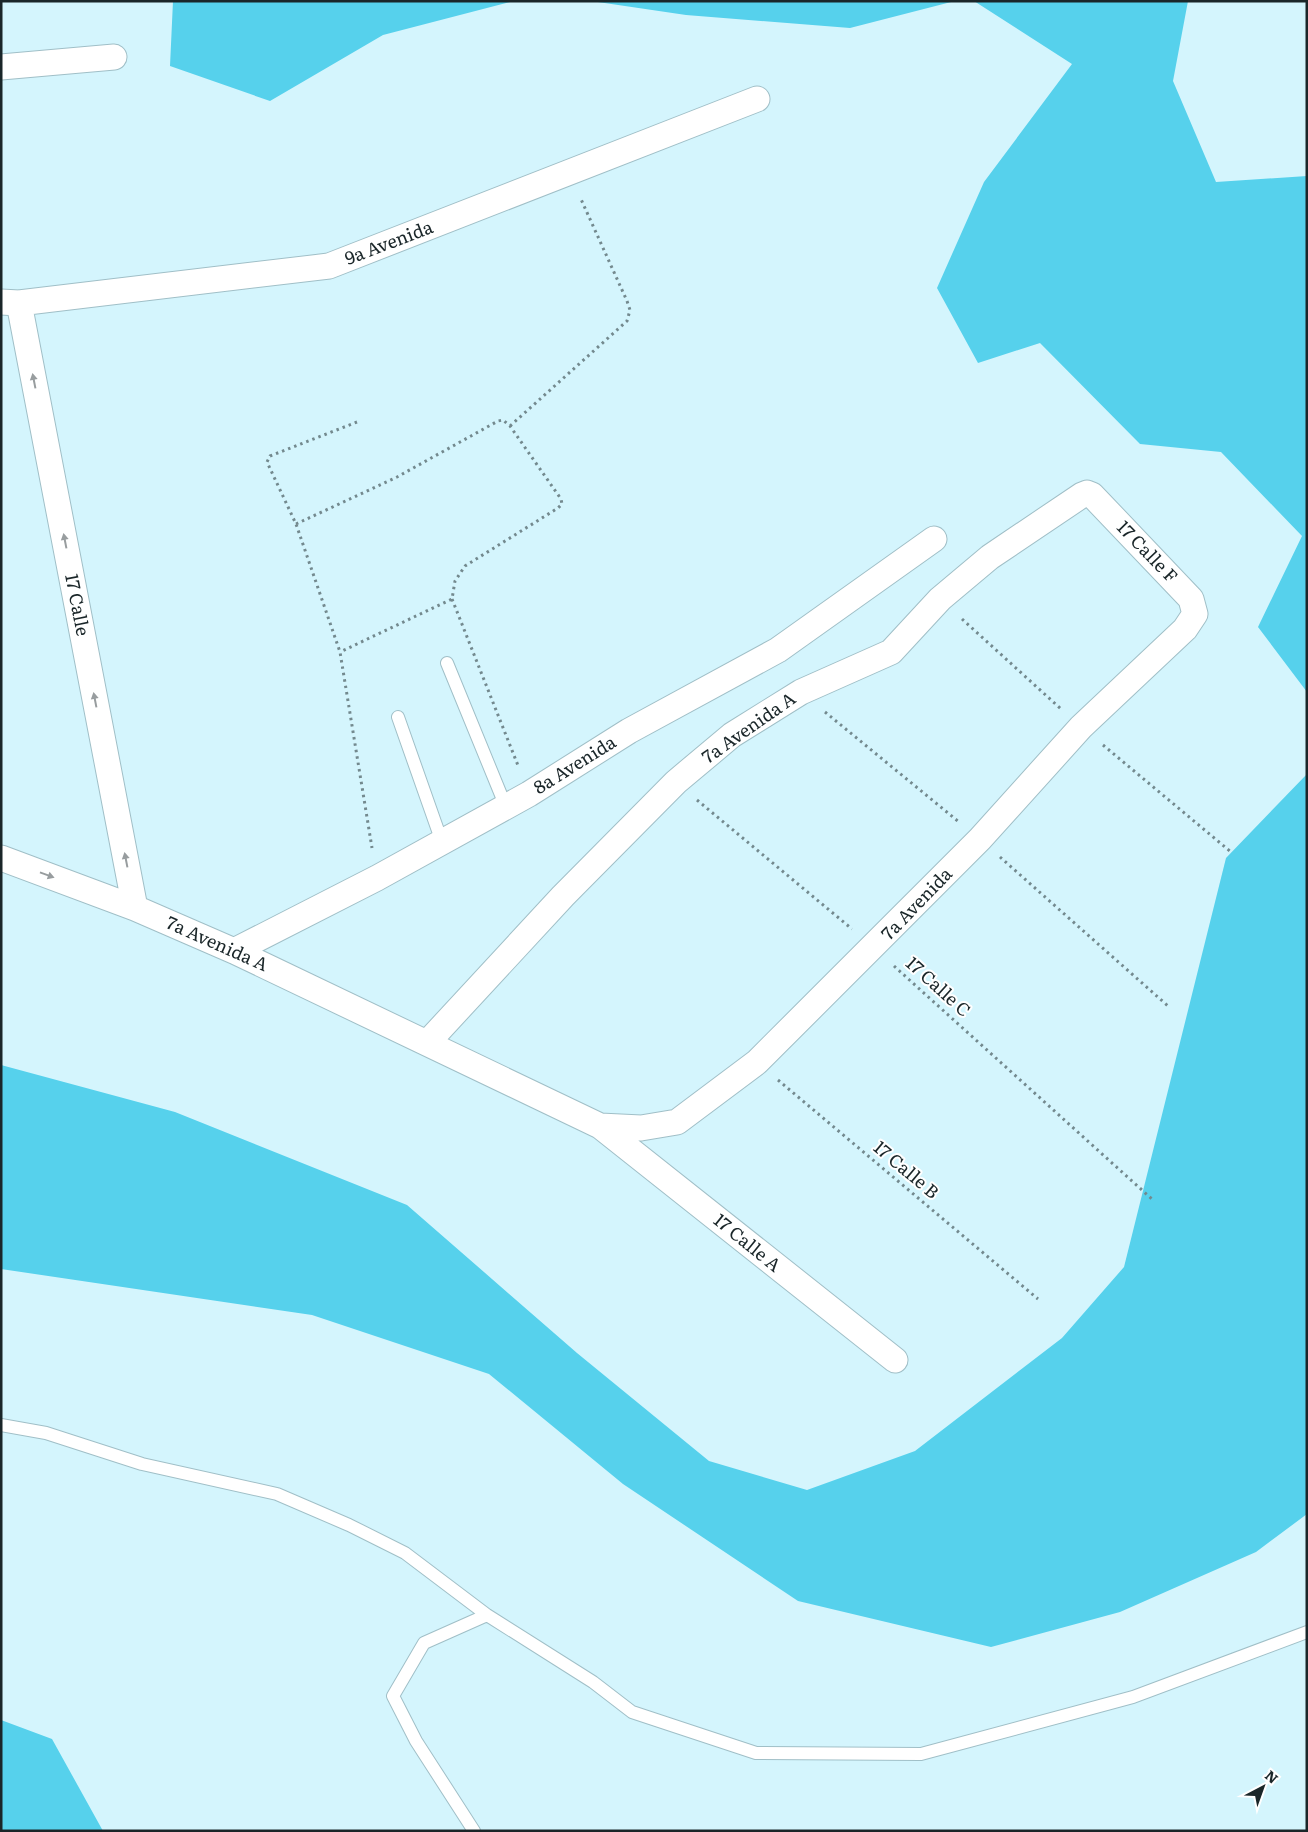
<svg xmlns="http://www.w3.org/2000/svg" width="1308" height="1832" font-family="Literata,serif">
	<rect width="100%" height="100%" fill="#d4f5fd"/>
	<path fill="#56d1ec" d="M173,1H514L383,35L270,101L170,66Z
		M591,1H955L850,28L686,15Z
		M974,1H1188L1173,81L1216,182L1307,176V692L1258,627L1302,536L1221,452L1140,444L1040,343L978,363L937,288L984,182L1072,64Z
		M1307,774V1514L1256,1552L1120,1612L991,1647L798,1601L623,1484L489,1374L312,1315L1,1269V1065L175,1112L407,1205L577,1353L709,1461L807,1490L915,1451L1062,1338L1124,1267L1226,858Z
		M1,1720L52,1739L103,1831H1Z"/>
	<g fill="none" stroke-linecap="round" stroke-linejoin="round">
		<defs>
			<path id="lane" d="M447,663L506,807
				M398,717L442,842
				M1,1425L46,1433L142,1464L277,1494L349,1525L405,1553L487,1615
				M474,1831L416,1741L393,1696L424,1643L487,1615L593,1682L632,1712L756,1753L921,1754L1133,1697L1307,1632"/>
			<path id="street" d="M1,67L114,57
				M1,302L19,303L329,266L757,99
				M19,303L135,908
				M1,858L135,908L234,951L600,1126L895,1360
				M234,951L377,878L529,794L629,731L778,650L934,539
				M428,1042L563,896L676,782L732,735L801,692L891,652L940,599L990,557L1082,495L1087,493L1092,495L1191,599L1195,614L1185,629L1081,727L980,839L757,1062L677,1122L641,1128L600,1126"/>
		</defs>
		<use href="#lane" stroke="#a0bfc7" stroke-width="14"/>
		<use href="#street" stroke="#a0bfc7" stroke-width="27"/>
		<path stroke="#73898e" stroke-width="3" stroke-dasharray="2.5 4" stroke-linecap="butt" d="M357,422L270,456L267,462L296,524L340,652L372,848
			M510,426L627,321L630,310L627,301L580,197
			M296,524L397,477L498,421L503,420L510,426L561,499L562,504L558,508L465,566L455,581L452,599L340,652
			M452,599L519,768
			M962,619L1061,709
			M825,712L959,822
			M1103,745L1231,852
			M697,800L852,929
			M1000,857L1168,1006
			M894,966L1153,1200
			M778,1080L1038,1299"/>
		<use href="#lane" stroke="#fff" stroke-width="12"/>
		<use href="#street" stroke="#fff" stroke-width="25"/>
	</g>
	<defs><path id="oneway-solid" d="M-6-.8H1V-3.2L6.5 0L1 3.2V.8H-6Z" transform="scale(1.25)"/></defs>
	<g fill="#989d9f">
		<use href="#oneway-solid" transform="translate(34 381) rotate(-101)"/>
		<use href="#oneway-solid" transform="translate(65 541) rotate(-101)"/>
		<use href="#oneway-solid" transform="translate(95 700) rotate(-101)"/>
		<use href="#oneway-solid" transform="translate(126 860) rotate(-101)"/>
		<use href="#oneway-solid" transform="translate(47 875) rotate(20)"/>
	</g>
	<g text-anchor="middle" stroke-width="4" stroke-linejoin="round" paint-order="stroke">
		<g font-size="18" fill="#1a2629" stroke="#fff">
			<text transform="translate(389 243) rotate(-21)" y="6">9a Avenida</text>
			<text transform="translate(1147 552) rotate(46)" y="6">17 Calle F</text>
			<text transform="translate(77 605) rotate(79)" y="6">17 Calle</text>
			<text transform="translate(749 728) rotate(-35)" y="6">7a Avenida A</text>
			<text transform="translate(575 765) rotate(-32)" y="6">8a Avenida</text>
			<text transform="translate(917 904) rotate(-46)" y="6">7a Avenida</text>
			<text transform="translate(217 944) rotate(24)" y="6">7a Avenida A</text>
			<text transform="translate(938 987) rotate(42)" y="6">17 Calle C</text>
			<text transform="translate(906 1170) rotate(40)" y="6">17 Calle B</text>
			<text transform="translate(747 1243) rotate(39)" y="6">17 Calle A</text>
		</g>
	</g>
	<rect width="1308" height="1832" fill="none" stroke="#1a2629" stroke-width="5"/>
	<g transform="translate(1263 1787) rotate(41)" stroke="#ffffff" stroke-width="4" paint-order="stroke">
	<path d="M0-4L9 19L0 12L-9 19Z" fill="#1a2629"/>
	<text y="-8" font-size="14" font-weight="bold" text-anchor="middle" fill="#1a2629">N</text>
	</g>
</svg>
